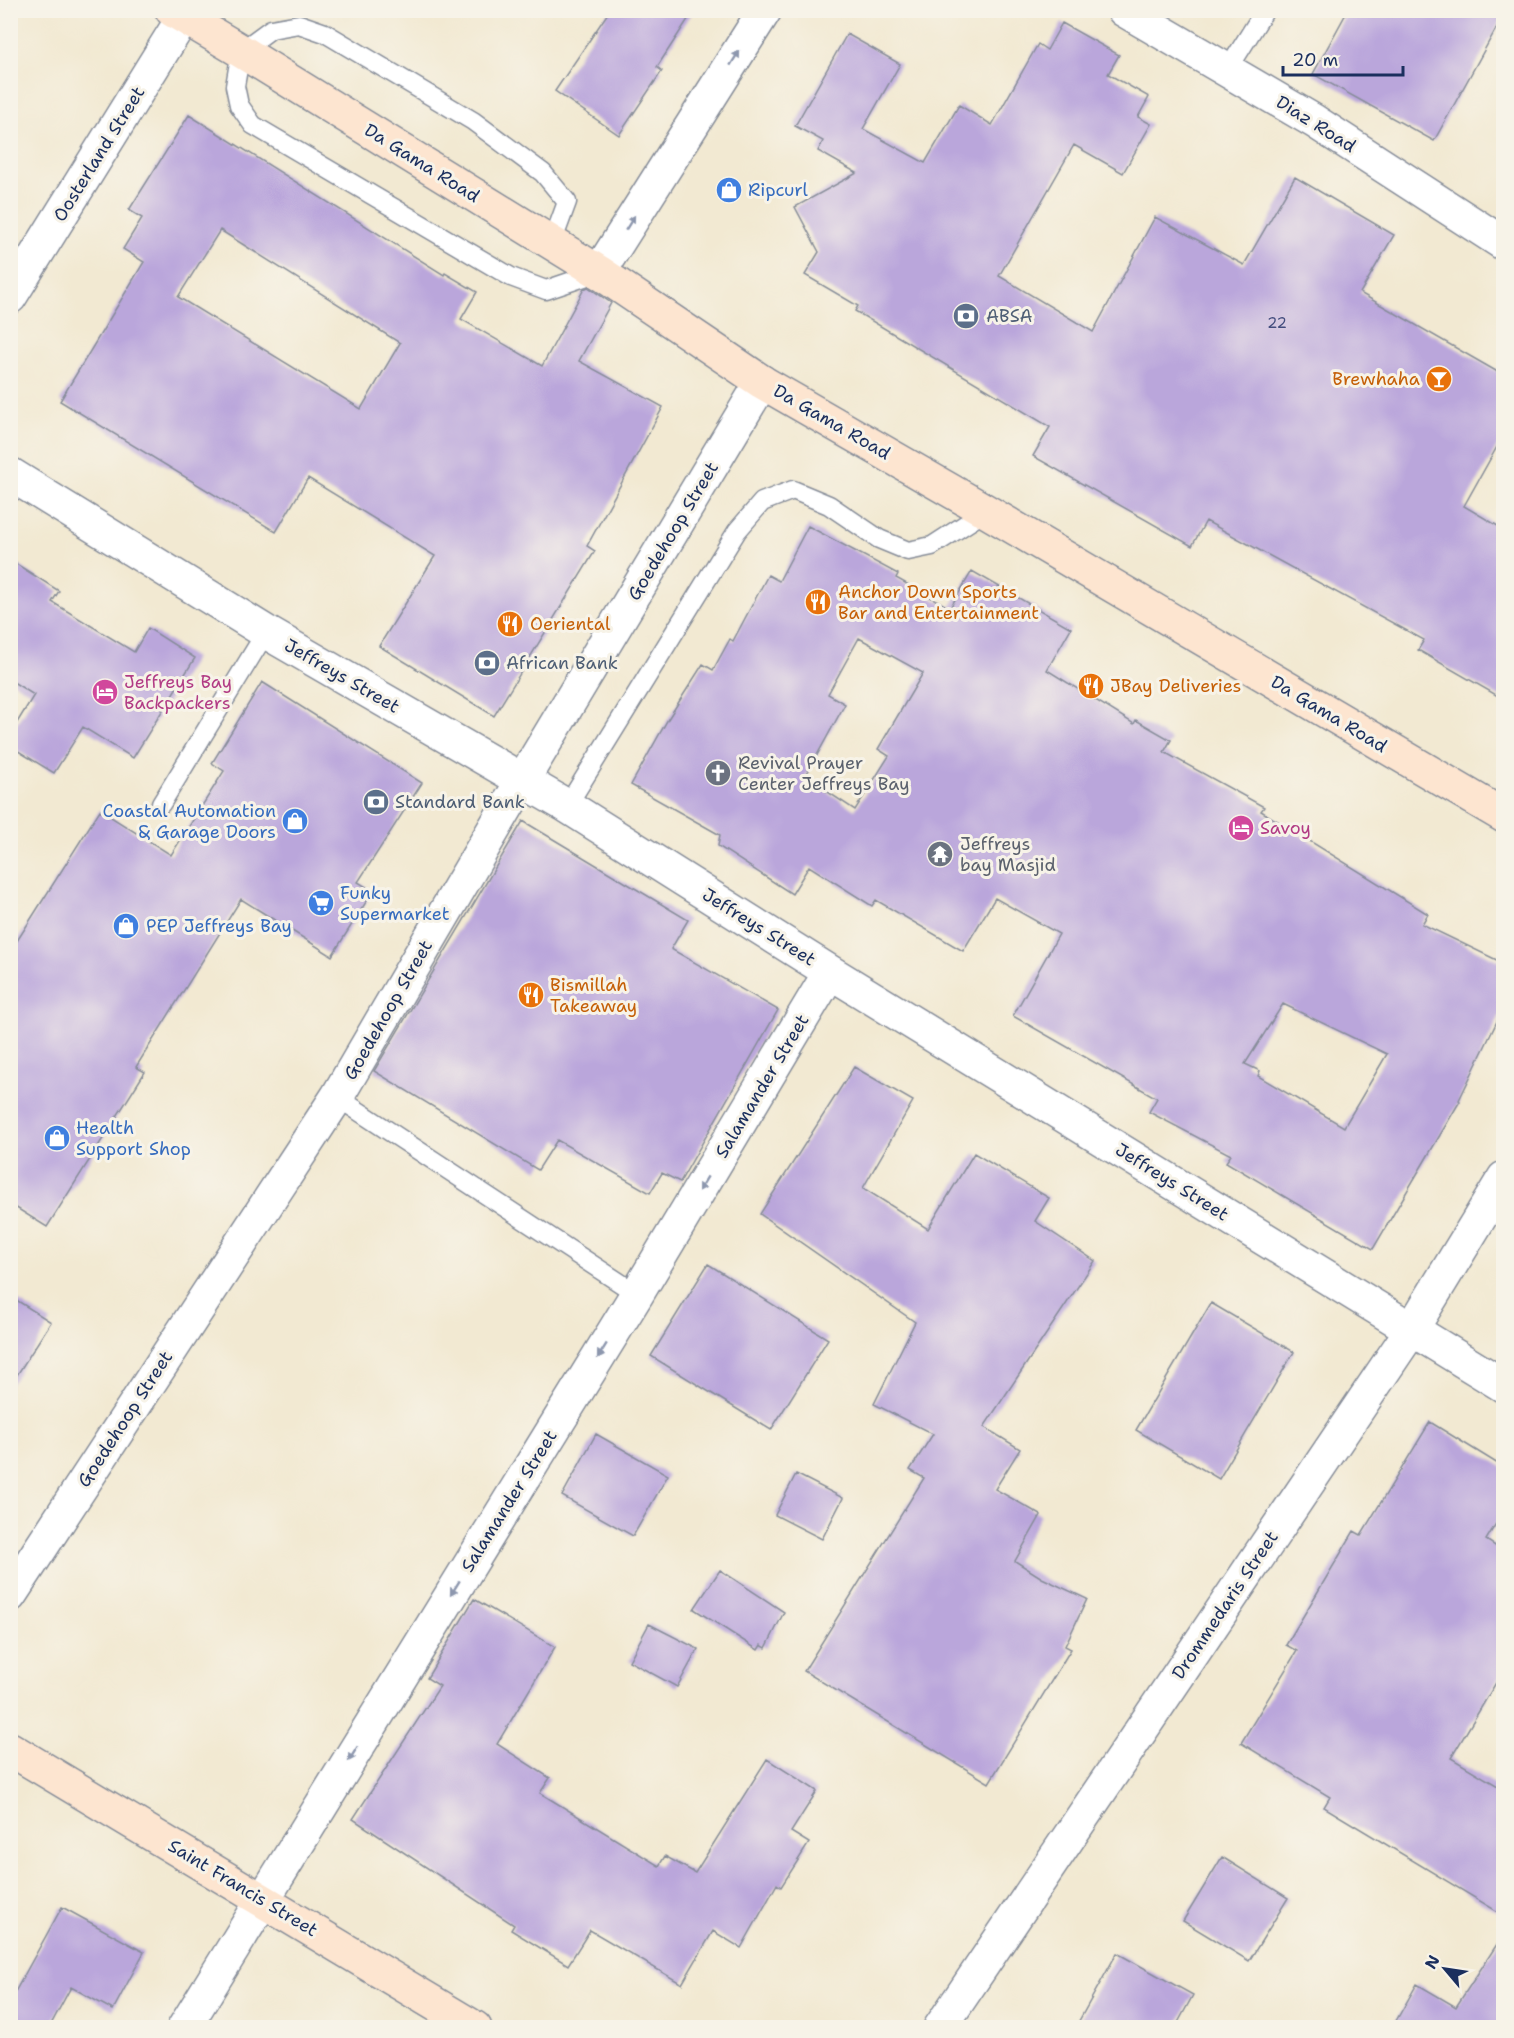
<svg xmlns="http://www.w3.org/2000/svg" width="1514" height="2038" font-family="'Shantell Sans',sans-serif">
	<rect width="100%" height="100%" fill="#f7f3e8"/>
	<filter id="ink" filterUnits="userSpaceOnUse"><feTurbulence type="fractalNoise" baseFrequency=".0167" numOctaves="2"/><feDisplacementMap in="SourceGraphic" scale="12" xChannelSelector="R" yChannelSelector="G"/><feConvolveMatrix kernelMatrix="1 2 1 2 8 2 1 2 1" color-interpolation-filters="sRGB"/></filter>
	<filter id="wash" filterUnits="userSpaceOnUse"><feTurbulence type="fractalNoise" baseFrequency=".008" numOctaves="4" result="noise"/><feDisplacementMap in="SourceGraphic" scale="24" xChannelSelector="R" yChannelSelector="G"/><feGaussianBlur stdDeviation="1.35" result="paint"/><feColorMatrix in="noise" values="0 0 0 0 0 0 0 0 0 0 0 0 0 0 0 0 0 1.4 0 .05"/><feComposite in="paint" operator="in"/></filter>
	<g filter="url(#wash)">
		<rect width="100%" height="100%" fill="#f2e9d2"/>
		<g id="blocks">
			<path fill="#baa6db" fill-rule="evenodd" d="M610,10H694L657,67L662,71L619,135L555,91Z
				M1348,10H1503V16L1434,141L1313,74Z
				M1062,23L1119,55L1108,74L1149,97L1138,117L1151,124L1123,173L1074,145L999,276L1093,332L1155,217L1244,265L1295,177L1394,235L1360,293L1503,375V436L1464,506L1503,529V699L1418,650L1424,640L1206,521L1192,546L1033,456L1050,427L855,311L858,306L805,275L819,252L795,207L857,173L818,151L823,141L795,126L847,34L900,64L863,129L925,163L959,105L992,125L1038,44L1047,50Z
				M189,115L444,275L445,273L477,292L461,319L542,366L584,289L588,287L611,303L579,361L663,407L587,546L595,551L494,716L379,646L435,556L308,478L276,532L60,401L144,262L123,249L142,218L129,210ZM220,230L400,343L361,409L178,297Z
				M808,526L898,574L896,578L950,608L972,571L1071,628L1047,670L1134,724L1136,720L1171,740L1164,752L1264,807L1261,811L1428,914L1422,924L1503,963V1009L1459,1100L1460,1101L1373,1249L1226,1162L1231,1155L1149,1112L1157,1098L1013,1016L1059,934L995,898L963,951L876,900L872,906L809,866L792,894L718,846L720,835L631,785L668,719L703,664L713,670L730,639L733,641L768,575L779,581ZM859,638L923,673L878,749L889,756L855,810L805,777L845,704L828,694ZM1283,1004L1387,1054L1344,1127L1258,1076L1260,1071L1245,1064Z
				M10,560L59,591L52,602L134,652L148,628L195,658L133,758L83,727L54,773L10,746V734L34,695L10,680Z
				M262,682L422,783L358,882L373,891L332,956L241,899L136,1067L145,1072L47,1227L10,1204V952L100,810L171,855L224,771L212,763Z
				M523,821L688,920L671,949L778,1010L680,1182L662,1173L650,1193L557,1140L538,1170L374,1071Z
				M854,1067L913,1101L863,1188L928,1229L974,1153L1049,1198L1035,1221L1095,1261L984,1427L1020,1449L995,1489L1041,1515L1015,1561L1042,1578L1087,1599L1065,1646L1071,1649L989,1783L804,1671L924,1478L910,1470L933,1434L874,1404L915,1322L760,1214Z
				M708,1264L828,1339L771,1430L651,1356Z
				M10,1296L51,1322L10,1386Z
				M1211,1303L1294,1352L1219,1479L1136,1430Z
				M1430,1422L1503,1467V1512L1486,1540L1503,1551V1671L1451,1758L1503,1789V1915L1324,1807L1330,1797L1241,1743L1297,1651L1286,1645L1354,1531L1361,1535Z
				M596,1434L668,1475L633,1536L562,1496Z
				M796,1474L843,1498L822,1539L775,1515Z
				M720,1570L784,1612L766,1648L761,1645L758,1650L694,1609Z
				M474,1599L555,1647L497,1744L550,1778L540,1793L659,1866L665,1856L695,1873L767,1759L817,1791L791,1832L809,1843L781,1887L777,1884L741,1948L713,1931L682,1984L590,1930L568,1965L511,1930L514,1925L353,1819L440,1686L427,1678Z
				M649,1624L698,1649L677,1687L629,1661Z
				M1222,1857L1288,1898L1249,1961L1183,1921Z
				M62,1907L144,1952L113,2010L71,1987L49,2028H10V2001Z
				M1503,1935V2028H1392L1417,1984L1456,2007Z
				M1117,1953L1193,1995L1175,2028H1075Z"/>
		</g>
	</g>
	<g filter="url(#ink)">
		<use href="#blocks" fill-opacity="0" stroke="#868c98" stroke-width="1.5"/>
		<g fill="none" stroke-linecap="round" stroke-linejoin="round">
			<defs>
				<path id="lane" d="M1227,71L1265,10
					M552,243L567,202L543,173L473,121L325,33L299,24L271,29L241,51L235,86L239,105L253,125L511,277L546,290L599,272
					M161,804L266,632
					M567,806L737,531L762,502L793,490L829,505L879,539L908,551L932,546L986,511
					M337,1097L637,1294"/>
				<path id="street" d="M1124,10L1314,121L1504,244
					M599,272L765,10
					M10,297L188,10
					M10,474L266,632L567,806L830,972L1504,1386
					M10,1595L337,1097L522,781L762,382
					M184,2028L637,1294L830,972
					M940,2028L1412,1329L1504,1178"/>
				<path id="secondary" d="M172,10L241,51L599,272L762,382L986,511L1504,816
					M10,1749L475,2028"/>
			</defs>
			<use href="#lane" stroke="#868c98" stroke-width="21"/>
			<use href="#street" stroke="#868c98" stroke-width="36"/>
			<use href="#secondary" stroke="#868c98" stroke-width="36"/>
			<use href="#lane" stroke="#fff" stroke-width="18"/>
			<use href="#street" stroke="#fff" stroke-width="33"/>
			<use href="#secondary" stroke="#fde5d0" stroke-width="33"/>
		</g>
		<defs><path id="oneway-solid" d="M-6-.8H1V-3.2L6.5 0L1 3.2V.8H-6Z" transform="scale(1.5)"/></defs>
		<g fill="#8d97ae">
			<use href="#oneway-solid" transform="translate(735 58) rotate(-58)"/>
			<use href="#oneway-solid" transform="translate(630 223) rotate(-58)"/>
			<use href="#oneway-solid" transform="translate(703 1184) rotate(121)"/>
			<use href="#oneway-solid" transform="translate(602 1351) rotate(122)"/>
			<use href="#oneway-solid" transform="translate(455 1588) rotate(122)"/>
			<use href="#oneway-solid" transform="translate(353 1754) rotate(122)"/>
		</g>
	</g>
	<defs>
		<symbol id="shop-disc" viewBox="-11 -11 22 22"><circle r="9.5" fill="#3f7fe0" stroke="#f7f3e8"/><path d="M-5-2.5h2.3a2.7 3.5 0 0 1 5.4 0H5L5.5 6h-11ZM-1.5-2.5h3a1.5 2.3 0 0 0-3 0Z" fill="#fff"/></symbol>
		<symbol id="bank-disc" viewBox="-11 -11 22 22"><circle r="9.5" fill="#5c6f8a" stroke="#f7f3e8"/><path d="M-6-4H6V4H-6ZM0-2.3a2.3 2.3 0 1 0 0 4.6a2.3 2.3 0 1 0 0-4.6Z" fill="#fff"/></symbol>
		<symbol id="bar-disc" viewBox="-11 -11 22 22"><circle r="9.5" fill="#e8710a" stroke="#f7f3e8"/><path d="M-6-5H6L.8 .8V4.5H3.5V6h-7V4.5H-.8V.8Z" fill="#fff"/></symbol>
		<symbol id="restaurant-disc" viewBox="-11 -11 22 22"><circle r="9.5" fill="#e8710a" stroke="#f7f3e8"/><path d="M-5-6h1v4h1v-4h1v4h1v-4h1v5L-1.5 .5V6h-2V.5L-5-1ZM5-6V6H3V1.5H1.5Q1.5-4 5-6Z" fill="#fff"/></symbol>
		<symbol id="hotel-disc" viewBox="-11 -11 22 22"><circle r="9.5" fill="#d1479c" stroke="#f7f3e8"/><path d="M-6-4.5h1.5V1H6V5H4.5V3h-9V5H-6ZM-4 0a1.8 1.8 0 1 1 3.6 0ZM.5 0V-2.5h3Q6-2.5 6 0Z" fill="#fff"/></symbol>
		<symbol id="church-disc" viewBox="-11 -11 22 22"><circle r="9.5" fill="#6b7280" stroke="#f7f3e8"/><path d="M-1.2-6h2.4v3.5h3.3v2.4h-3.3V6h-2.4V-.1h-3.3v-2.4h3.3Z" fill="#fff"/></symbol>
		<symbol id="temple-disc" viewBox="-11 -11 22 22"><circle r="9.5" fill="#6b7280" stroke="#f7f3e8"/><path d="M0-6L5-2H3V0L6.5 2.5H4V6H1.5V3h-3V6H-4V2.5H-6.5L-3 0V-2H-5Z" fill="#fff"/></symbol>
		<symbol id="supermarket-disc" viewBox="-11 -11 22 22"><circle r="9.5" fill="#3f7fe0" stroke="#f7f3e8"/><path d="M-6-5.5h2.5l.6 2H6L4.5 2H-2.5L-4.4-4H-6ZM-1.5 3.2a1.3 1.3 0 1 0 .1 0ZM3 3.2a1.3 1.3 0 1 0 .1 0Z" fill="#fff"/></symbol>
	</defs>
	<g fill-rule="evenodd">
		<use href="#shop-disc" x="714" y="175" width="30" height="30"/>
		<use href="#bank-disc" x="951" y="301" width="30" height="30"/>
		<use href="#bar-disc" x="1424" y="364" width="30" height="30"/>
		<use href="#restaurant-disc" x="803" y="587" width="30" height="30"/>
		<use href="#restaurant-disc" x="495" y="609" width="30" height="30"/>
		<use href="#bank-disc" x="472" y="648" width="30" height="30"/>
		<use href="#restaurant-disc" x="1076" y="671" width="30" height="30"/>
		<use href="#hotel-disc" x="90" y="677" width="30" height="30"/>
		<use href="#church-disc" x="703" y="758" width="30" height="30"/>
		<use href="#bank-disc" x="361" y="787" width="30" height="30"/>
		<use href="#shop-disc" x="280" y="806" width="30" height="30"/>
		<use href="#hotel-disc" x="1226" y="813" width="30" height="30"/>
		<use href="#temple-disc" x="925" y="839" width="30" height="30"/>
		<use href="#supermarket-disc" x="306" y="888" width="30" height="30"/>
		<use href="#shop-disc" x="111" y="911" width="30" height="30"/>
		<use href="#restaurant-disc" x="516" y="980" width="30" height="30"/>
		<use href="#shop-disc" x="42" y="1123" width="30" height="30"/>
	</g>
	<g text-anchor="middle" stroke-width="6" stroke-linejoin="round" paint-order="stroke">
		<g font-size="15" fill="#434d7d">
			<text x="1277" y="328">22</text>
		</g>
		<g font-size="18" fill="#1b2f5e" stroke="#f7f3e8">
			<text transform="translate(1316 124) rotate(32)" y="6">Diaz Road</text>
			<text transform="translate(99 154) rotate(-58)" y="6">Oosterland Street</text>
			<text transform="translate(422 163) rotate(32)" y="6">Da Gama Road</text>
			<text transform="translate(832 422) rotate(30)" y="6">Da Gama Road</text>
			<text transform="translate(673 531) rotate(-59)" y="6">Goedehoop Street</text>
			<text transform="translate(342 676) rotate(30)" y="6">Jeffreys Street</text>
			<text transform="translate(1329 714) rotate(31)" y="6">Da Gama Road</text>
			<text transform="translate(759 927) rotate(32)" y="6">Jeffreys Street</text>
			<text transform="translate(388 1010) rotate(-60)" y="6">Goedehoop Street</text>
			<text transform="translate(762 1086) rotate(-59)" y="6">Salamander Street</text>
			<text transform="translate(1172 1182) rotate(32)" y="6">Jeffreys Street</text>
			<text transform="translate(125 1419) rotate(-57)" y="6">Goedehoop Street</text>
			<text transform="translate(509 1501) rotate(-58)" y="6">Salamander Street</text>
			<text transform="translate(1225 1605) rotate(-56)" y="6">Drommedaris Street</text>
			<text transform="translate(243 1888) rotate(31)" y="6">Saint Francis Street</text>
		</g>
		<g font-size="18" fill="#366cbe" stroke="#f7f3e8" text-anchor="start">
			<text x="748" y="196">Ripcurl</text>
			<text x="276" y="817" text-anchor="end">Coastal Automation<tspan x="276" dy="21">&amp; Garage Doors</tspan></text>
			<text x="340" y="899">Funky<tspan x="340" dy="21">Supermarket</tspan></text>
			<text x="146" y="932">PEP Jeffreys Bay</text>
			<text x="76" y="1134">Health<tspan x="76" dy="21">Support Shop</tspan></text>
		</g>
		<g font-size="18" fill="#4e5e75" stroke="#f7f3e8" text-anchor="start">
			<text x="986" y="322">ABSA</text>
			<text x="506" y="669">African Bank</text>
			<text x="395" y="808">Standard Bank</text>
		</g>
		<g font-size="18" fill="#c56008" stroke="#f7f3e8" text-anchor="start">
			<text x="1420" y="385" text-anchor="end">Brewhaha</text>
			<text x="838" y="598">Anchor Down Sports<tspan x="838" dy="21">Bar and Entertainment</tspan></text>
			<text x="530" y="630">Oeriental</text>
			<text x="1110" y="692">JBay Deliveries</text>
			<text x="550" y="991">Bismillah<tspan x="550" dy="21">Takeaway</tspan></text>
		</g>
		<g font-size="18" fill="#b23c85" stroke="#f7f3e8" text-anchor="start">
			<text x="124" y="688">Jeffreys Bay<tspan x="124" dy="21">Backpackers</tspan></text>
			<text x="1260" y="834">Savoy</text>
		</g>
		<g font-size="18" fill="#5b616d" stroke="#f7f3e8" text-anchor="start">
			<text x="738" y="769">Revival Prayer<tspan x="738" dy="21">Center Jeffreys Bay</tspan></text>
			<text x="960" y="850">Jeffreys<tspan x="960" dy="21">bay Masjid</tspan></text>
		</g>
	</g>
	<rect width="1514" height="2038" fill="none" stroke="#f7f3e8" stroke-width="36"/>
	<g transform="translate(1445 1969) rotate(299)" stroke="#f7f3e8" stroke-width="4.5" paint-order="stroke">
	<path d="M0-4.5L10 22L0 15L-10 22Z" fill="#1b2f5e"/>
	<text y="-9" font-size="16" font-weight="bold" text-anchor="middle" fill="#1b2f5e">N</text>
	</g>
	<path d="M1283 66v9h120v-9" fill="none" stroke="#1b2f5e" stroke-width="3"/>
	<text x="1292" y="66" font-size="18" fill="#1b2f5e" stroke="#f7f3e8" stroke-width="4.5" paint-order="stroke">20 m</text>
</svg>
